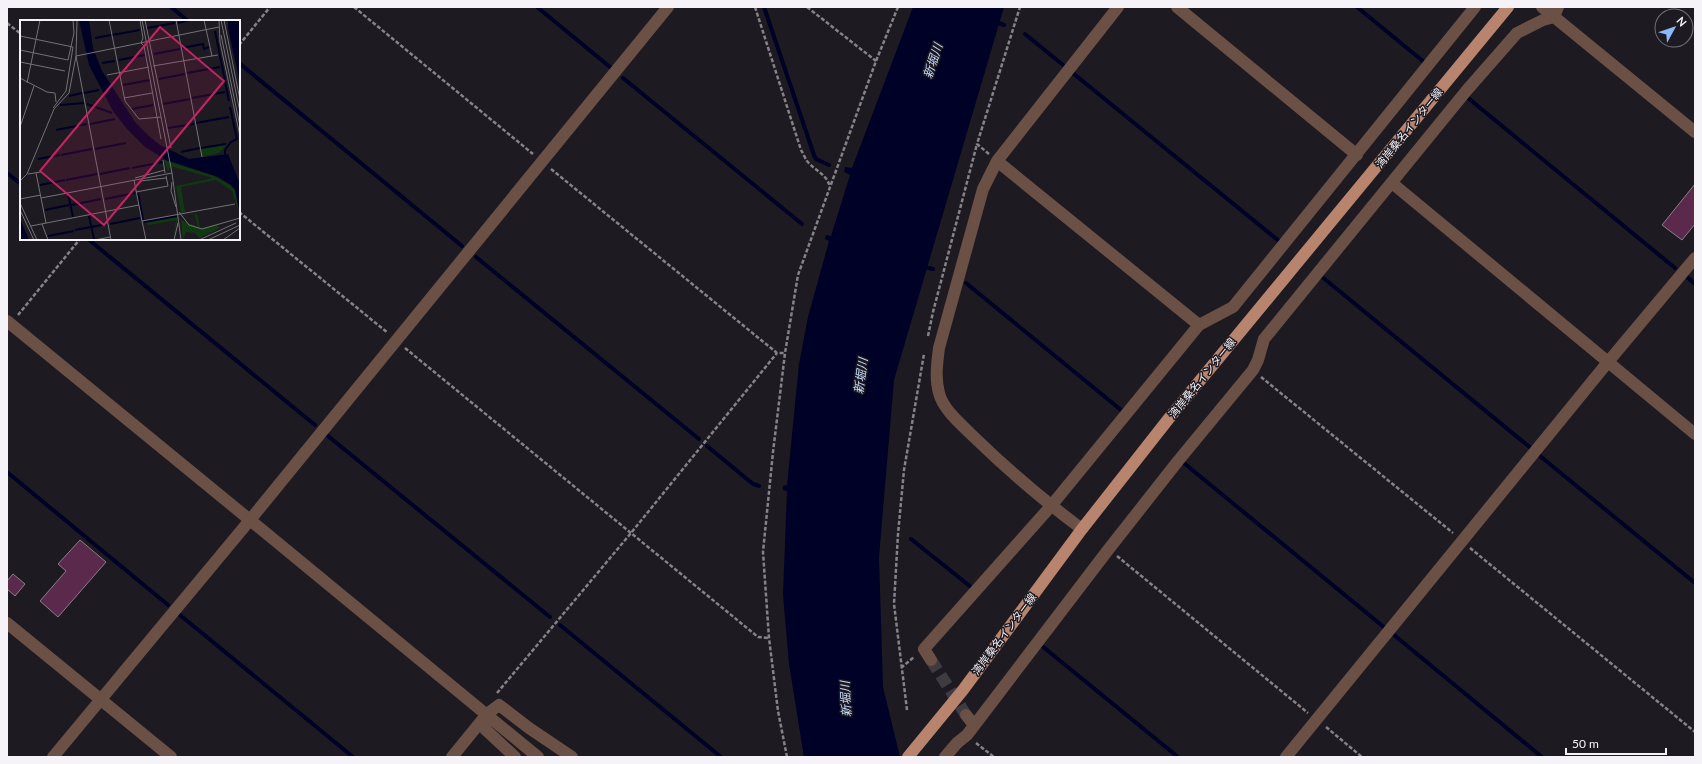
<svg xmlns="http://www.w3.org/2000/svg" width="1702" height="764" font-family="Lato,'Noto Sans JP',sans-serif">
	<rect width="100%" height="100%" fill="#1e1a21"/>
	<path fill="#000126" d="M913,7H1004L894,380L879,557L883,687L900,757H804L789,664L783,595L787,491L783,490V486L787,485L799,364L808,317L829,241L825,239L826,235L831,236L850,175L844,172L845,167L852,168Z"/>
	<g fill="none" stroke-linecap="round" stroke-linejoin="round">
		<path stroke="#000126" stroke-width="4" d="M171,7L188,21
			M537,7L610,67
			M764,7L814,155L816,159L829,165
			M1357,7L1424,62
			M993,21L1004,25
			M1025,34L1063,65
			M239,63L462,246
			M1074,74L1279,241
			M623,78L802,224
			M1468,98L1675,268
			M7,173L21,184
			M88,239L315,425
			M476,257L699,439
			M924,267L933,269
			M1321,276L1532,449
			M1687,277L1695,284
			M966,283L1121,410
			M328,436L550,617
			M707,446L753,484L759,486
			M1540,456L1695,583
			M1185,464L1385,628
			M7,472L168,605
			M911,539L971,587
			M180,615L353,757
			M560,625L721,757
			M1394,635L1542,757
			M1042,646L1178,757"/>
	</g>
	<path fill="#5b294b" stroke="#8a8086" d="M1695,184V224L1682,240L1662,225Z
		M80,540L106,562L58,617L40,601L66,571L58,564Z
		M13,574L25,584L15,596L7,589V581Z"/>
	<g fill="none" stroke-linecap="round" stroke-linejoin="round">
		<path stroke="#3e3b41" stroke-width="12" stroke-dasharray="12 6" stroke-linecap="butt" d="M931,660L966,715"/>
		<path stroke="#858288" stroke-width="2.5" stroke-dasharray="4 2" stroke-linecap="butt" d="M354,7L533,154
			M755,7L801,150C803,153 805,158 807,161C815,171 827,174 830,187
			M807,7L876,61
			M7,23L21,34
			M239,45L270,7
			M989,154L977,144L1020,7
			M551,169L777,353H785
			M239,212L388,333
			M18,315L80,239
			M928,336L933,312L977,144
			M405,348L758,637L769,638
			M1261,377L1453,533
			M1470,548L1695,732
			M1117,556L1308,713
			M901,668L914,657
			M497,693L631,533L777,353
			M907,710L894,604L898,534L904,470L924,354
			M1326,727L1362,757
			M976,743L994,757
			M787,757L778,711L769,638L763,552L773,452L785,353L798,275L876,61L898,7"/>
		<path stroke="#6a5045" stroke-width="12" d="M1177,7L1357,155
			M997,161L1199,325
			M1392,183L1695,434
			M7,321L250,520
			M1082,529C1044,501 1009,471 975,438C963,426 943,410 939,393C935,379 937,363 939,348L983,189L997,161L1118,7
			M7,623L171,757
			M931,660L924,649L1051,506L1199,325L1233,307L1475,7
			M966,715L974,725
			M515,757L485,729L487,714L499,705L529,728L572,757
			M945,757L957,743L967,735L1108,550L1178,461L1253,370L1258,360L1264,339L1467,90L1517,33L1543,20L1554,17L1558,7
			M1286,757L1608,362L1695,258"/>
		<path stroke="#6a5045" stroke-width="12" d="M1542,7L1695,132
			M250,520L538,757
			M53,757L250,520L668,7
			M452,757L487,714"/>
		<path stroke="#b9846e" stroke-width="12" d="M908,757L963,690L1082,529L1170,417L1508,7"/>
	</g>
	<g text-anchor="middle" stroke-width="3" stroke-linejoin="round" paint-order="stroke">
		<g font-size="11" fill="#f6f3f8" stroke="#1e1a21">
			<text transform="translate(1409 128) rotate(-51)" y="4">湾岸桑名インター線</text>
			<text transform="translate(1202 378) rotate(-51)" y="4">湾岸桑名インター線</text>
			<text transform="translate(1004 634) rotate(-53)" y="4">湾岸桑名インター線</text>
		</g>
		<g font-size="12" font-style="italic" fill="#c7dcfa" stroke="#1e1a21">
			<text transform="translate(933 61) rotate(-72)" y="4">新堀川</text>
			<text transform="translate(861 376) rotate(-82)" y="4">新堀川</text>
			<text transform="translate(846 699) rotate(-93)" y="4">新堀川</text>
		</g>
	</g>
	<g transform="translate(20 20)">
		<rect width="220" height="220" fill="#1e1a21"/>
		<path d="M207,124L199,133L182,137L181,129ZM144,140L192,155L210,165L215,170L219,193L212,171L196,160L161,167L165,192L161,193L156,166L193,158L150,146L148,152ZM177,194L180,208L197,205L200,208L179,218L175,213L166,212L163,220L161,200L178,207L175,195H170ZM157,197V201L153,220L156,200L129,205L125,203Z" fill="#113811"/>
		<path d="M59,0H69L73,28L82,51L115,102L129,116L140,125L169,139L208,134L220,164V195L215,170L211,165L198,157L146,140L125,127L107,109L93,91L69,45ZM208,0H220V63L208,8ZM0,199L7,215L9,220H0Z" fill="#000126"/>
		<path fill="none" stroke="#000126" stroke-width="2" d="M158,3L170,0M127,8L155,3M195,11L209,81M92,15L120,10M75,18L91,15M162,28L183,24L184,29L189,27M134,34L160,29M99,40L125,35M82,43L95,41M167,53L200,47M139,59L165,54M103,65L130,60M64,73L79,70M49,76L62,73M172,78L205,72M67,84L92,93M143,84L170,79M40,85L64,83M112,89L133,85M176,103L209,97M70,104L95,99M148,108L174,104M36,110L67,104M181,128L206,124M75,129L106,123M161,132L180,128M205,134V130L211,122L217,119L210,87M41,135L72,129M18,139L40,135M112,148L143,142M80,154L110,148M46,160L77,154M20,165L45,160M118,173L123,200M48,174L53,197M85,179L115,173M51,185L81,179M25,190L49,185M69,196L74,219M124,202L157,196M90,204L120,198M55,210L87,204M28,216L54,211"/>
		<path fill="none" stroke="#747177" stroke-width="1" d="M89,0L105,81L119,99L141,97M120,0L123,18L121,23L124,26L141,119M122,0L152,153M125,0L151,128M156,0L182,137M184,0L192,36L198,35M199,0L200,22L220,116M201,0L220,92M204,0L220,80M201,15L220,106M0,16L53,27L46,71L33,88M0,30L48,40L54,13L53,0M0,42L45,51M133,46L192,36M87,55L129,47M0,58L27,72L35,73L36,82M7,63L20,0M104,78L132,73M0,107L14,66M143,140L145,153M16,153L21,178M152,153L161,220M8,154L21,152M115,158L145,150M114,160L122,201L215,184M0,161L7,154L34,89L49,73L56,36L57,0M120,161L146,158M152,162L151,171L156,187M116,172L148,166L146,156M0,179L21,175M0,183L17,220M0,190L14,220M159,192L169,205L182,209L220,198M122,201L126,220M26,203L21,178L152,153M22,204L28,220M11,206L119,185M75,220L90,217M91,220L56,36L199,7M154,220L158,203M179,220L216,203M188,220L220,205M203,220L220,208"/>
		<path fill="#c52363" fill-opacity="0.15" stroke="#c52363" stroke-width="2" d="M140,7L204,61L84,205L20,151Z"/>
		<rect width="220" height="220" fill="none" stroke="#f6f3f8" stroke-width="2"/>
	</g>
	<rect width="1702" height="764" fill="none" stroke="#f6f3f8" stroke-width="16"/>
	<g transform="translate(1674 28) rotate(50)"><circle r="19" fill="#1e1a21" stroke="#747177"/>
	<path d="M0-3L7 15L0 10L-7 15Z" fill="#8cb9fc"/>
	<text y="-6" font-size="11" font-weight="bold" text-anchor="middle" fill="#f6f3f8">N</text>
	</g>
	<path d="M1566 748v6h100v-6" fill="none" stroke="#f6f3f8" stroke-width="2"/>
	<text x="1572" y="748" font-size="12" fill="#f6f3f8" stroke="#1e1a21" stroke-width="3" paint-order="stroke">50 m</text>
</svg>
